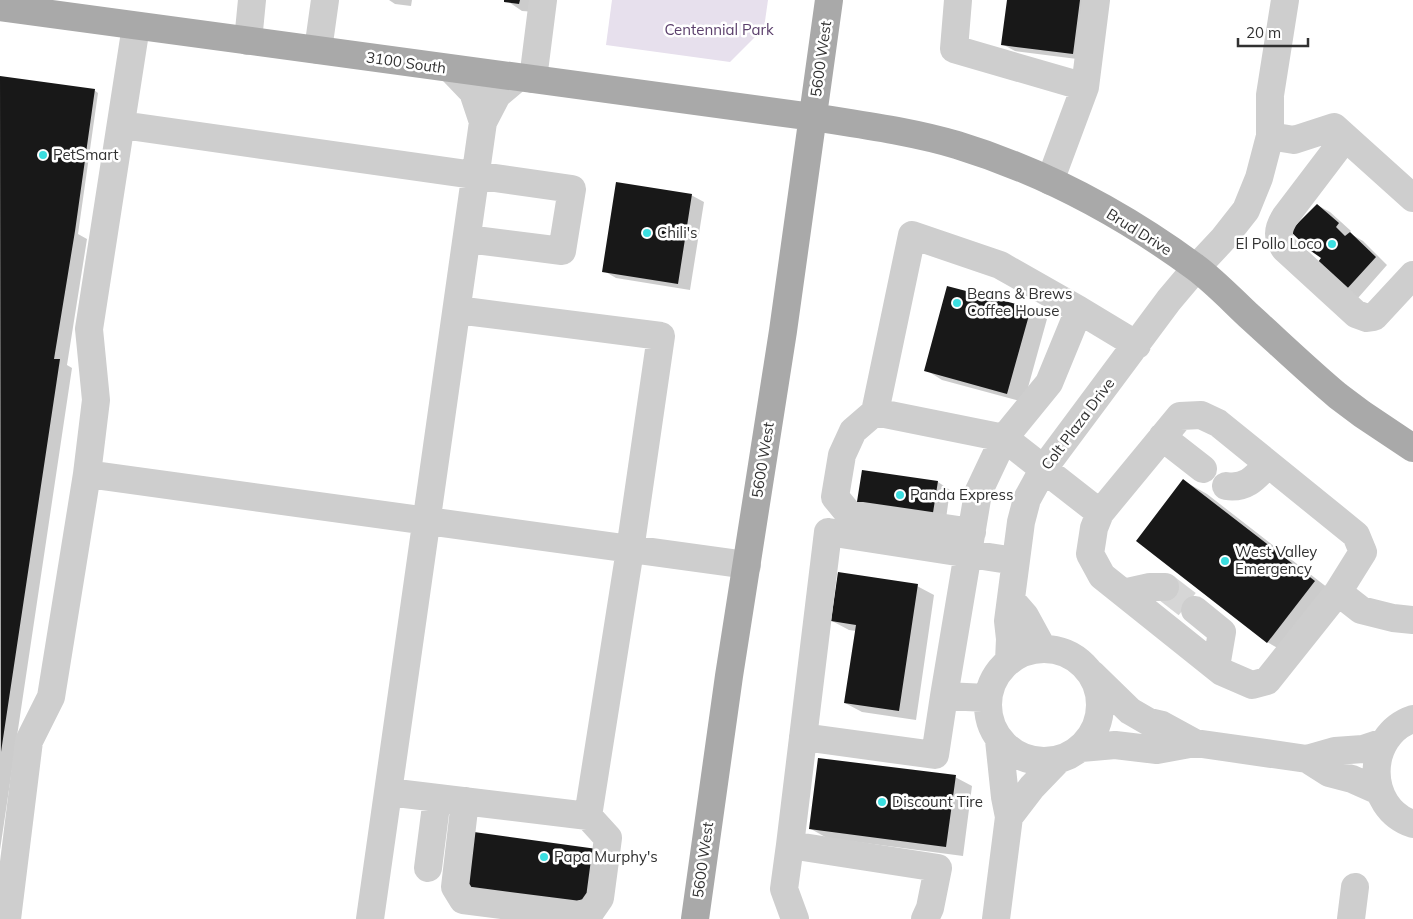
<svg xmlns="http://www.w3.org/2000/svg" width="1413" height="919" font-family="Mulish,sans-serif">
	<rect width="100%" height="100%" fill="#fff"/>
	<path fill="#e7e0ed" d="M612,0H768L764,28L730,62L606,45Z"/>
	<path fill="#0003" d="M389,0H412L411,6L395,4Z
		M506,0H537L536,12L522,11Z
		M1008,0H1093L1085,60L1015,51L1002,44Z
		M0,77L94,90L98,93L78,234L87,239L67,365L72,368L0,850Z
		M691,195L704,202L690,290L616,278L604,271Z
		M1317,205L1330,212L1351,231L1349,233L1363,241L1387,265L1358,298L1346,290L1323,258Z
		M1030,309L1047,319L1024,402L942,380L926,370Z
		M1184,481L1207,494L1337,595L1290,655L1267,642Z
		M938,482L950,490L945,526L870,514Z
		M917,586L934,595L916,720L862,712L845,703L856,631L849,630L832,621Z
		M955,777L972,786L963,856L827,838L811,829Z"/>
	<path fill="#181818" d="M504,0H520L519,4L504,2Z
		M1007,0H1080L1073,54L1001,45Z
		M0,76L95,89L75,231L54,359H60L1,752Z
		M616,182L692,194L678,284L602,272Z
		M1317,204L1339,223L1336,227L1345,236L1350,232L1376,257L1345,291L1313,269L1321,258L1311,251L1290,231Z
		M947,286L1031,308L1007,394L924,371Z
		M862,470L938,481L932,519L856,508Z
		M1183,479L1315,581L1267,643L1136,541Z
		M838,572L918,584L899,711L844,703L856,625L831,621Z
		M818,758L956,775L946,847L809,829Z
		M474,832L597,849L590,901L579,909L465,893Z"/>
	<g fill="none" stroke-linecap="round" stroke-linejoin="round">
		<path stroke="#d6d6d6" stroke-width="28" stroke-dasharray="28 14" stroke-linecap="butt" d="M1165,587L1195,610"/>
		<path stroke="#cecece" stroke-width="28" d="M958,0L954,49L1085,87L1050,181
			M248,41L252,0
			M318,50L325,0
			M451,69L473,92L483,122
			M533,79L543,0
			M1085,87L1096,0
			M122,125L572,189L562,251L467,239
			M1270,136L1294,140L1334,127L1413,198
			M1345,138L1285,217C1277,230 1277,237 1285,249L1356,314L1367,318L1374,317L1413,275
			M1079,310L1000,265L912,235L875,412L1004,438L1100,513
			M875,412L853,431L842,455L835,497L849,514L972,532
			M1201,415L1218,423L1356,535L1363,552L1338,592L1267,681L1252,685L1222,672L1102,576L1090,554L1094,528L1100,513L1180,416Z
			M1162,437L1203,469
			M87,474L747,565
			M1226,486C1246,489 1255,478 1268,464
			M1338,592L1361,610L1393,618L1413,620
			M1123,593L1150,587H1165
			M1012,601L1025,616L1043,649
			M1195,610L1222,632L1216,667
			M988 705a56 56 0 1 1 112 0a56 56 0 1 1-112 0Z
			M1009,661L1010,639L1008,621L1021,522L1027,499L1044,468L1169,300L1196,268L1224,238L1246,210L1259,178L1270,136V95L1285,0
			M1092,674L1130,711L1149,722L1162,725L1195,743
			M944,696L978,493L1004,438L1049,383L1079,310L1137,345
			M1413,719C1365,735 1364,808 1413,824
			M803,737L935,755L944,696L988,698
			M1081,748L1115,745L1157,750L1195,743L1307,759L1335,751L1363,749L1384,742
			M1307,759L1329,773L1352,779L1379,791
			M388,792L588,816L630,550L661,336L457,310
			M465,801L455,887L463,900L579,915L591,911L600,898L608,838L588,816
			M1009,817L1032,787L1058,760
			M790,845L828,532L1015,561
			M428,868L437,798
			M7,919L29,741L51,697L87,474L96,400L89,329L136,26
			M370,919L483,122L497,95L517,78
			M795,919L784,889L790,845L938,868L930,908L925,919
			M996,919L1009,817L1005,797L999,740
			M1351,919L1355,887"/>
		<path stroke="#a9a9a9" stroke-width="28" d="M0,7L813,117C861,125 910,131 957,145C1042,171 1124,215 1195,267C1214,281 1231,299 1248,315C1278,342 1307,370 1338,396L1362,414L1413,448
			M695,919L729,676L783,331L829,0"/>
	</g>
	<g fill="#3bdee0" stroke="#fff" stroke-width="2">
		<circle cx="43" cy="155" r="5"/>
		<circle cx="647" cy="233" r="5"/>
		<circle cx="1332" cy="244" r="5"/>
		<circle cx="957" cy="303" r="5"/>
		<circle cx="900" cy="495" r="5"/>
		<circle cx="1225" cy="561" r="5"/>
		<circle cx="882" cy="802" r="5"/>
		<circle cx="544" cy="857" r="5"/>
	</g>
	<g text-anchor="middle" stroke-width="5" stroke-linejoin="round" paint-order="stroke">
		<g font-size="15" fill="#5b3f6c" stroke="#fff">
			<text x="719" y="35">Centennial Park</text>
		</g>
		<g font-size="15" fill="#313131" stroke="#fff">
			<text transform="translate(821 59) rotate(-82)" y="5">5600 West</text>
			<text transform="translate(406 63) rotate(8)" y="5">3100 South</text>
			<text transform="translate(1139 232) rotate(32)" y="5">Brud Drive</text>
			<text transform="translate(1078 424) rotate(-53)" y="5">Colt Plaza Drive</text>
			<text transform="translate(763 460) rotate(-81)" y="5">5600 West</text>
			<text transform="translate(703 860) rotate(-82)" y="5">5600 West</text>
		</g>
		<g font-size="15" fill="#313131" stroke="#fff" text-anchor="start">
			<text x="53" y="160">PetSmart</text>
			<text x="657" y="238">Chili's</text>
			<text x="1322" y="249" text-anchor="end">El Pollo Loco</text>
			<text x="967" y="299">Beans &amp; Brews<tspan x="967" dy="17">Coffee House</tspan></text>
			<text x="910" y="500">Panda Express</text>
			<text x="1235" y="557">West Valley<tspan x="1235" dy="17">Emergency</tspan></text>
			<text x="892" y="807">Discount Tire</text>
			<text x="554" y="862">Papa Murphy's</text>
		</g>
	</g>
	<path d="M1238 38v8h70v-8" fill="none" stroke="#313131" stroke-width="2.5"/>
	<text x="1246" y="38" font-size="15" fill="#313131" stroke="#ffffff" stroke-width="4" paint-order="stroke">20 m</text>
</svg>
